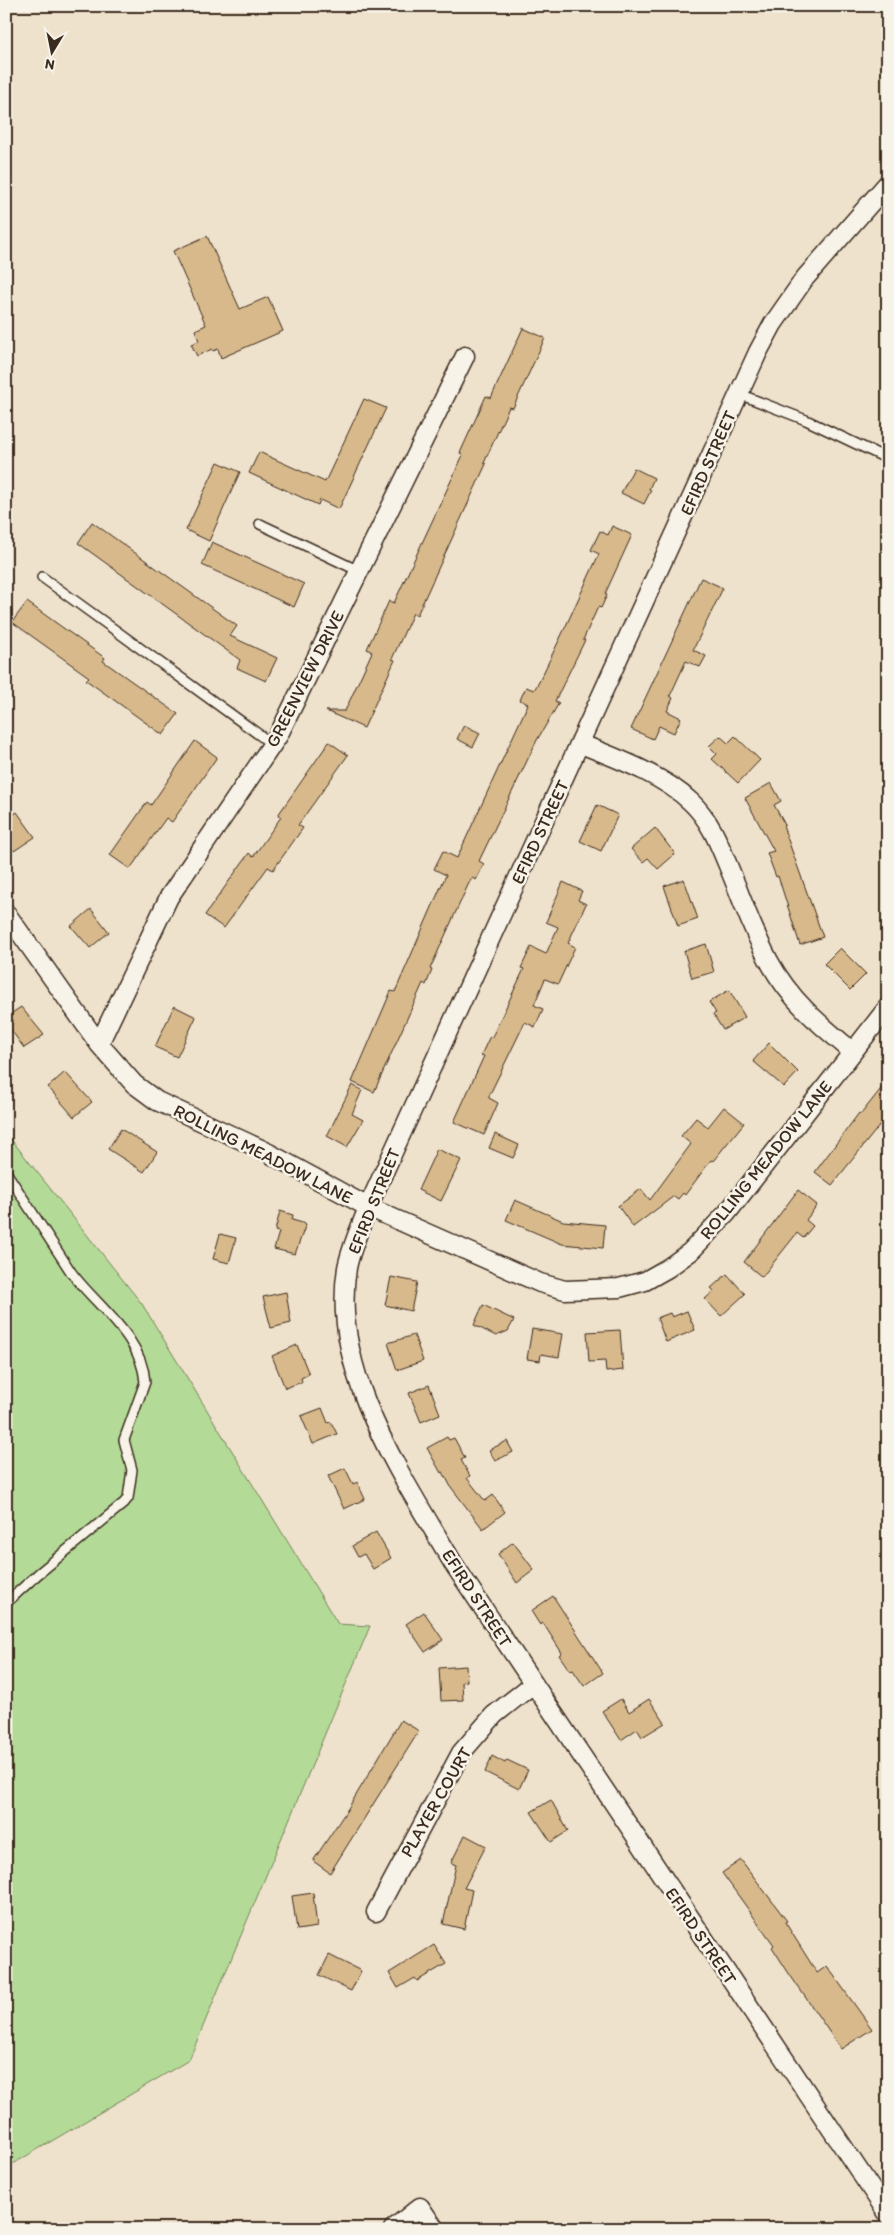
<svg xmlns="http://www.w3.org/2000/svg" width="894" height="2235" font-family="Itim,sans-serif">
	<rect width="100%" height="100%" fill="#eee2cc"/>
	<filter id="ink" filterUnits="userSpaceOnUse"><feTurbulence type="fractalNoise" baseFrequency=".02" numOctaves="2"/><feDisplacementMap in="SourceGraphic" scale="10" xChannelSelector="R" yChannelSelector="G"/><feConvolveMatrix kernelMatrix="1 2 1 2 8 2 1 2 1" color-interpolation-filters="sRGB"/></filter>
	<g filter="url(#ink)">
		<path fill="#b3db97" stroke="#77825a" d="M6,1133L142,1304L338,1624L370,1626L189,2060L6,2168Z"/>
		<path fill="#d8b98b" stroke="#3b2a1e" d="M207,236L240,309L268,297L283,331L221,358L218,349L213,351L212,349L197,356L191,344L199,341L195,330L206,325L173,251Z
			M523,328L545,338L513,408L509,407L484,463L486,464L417,615L413,613L392,659L395,660L364,728L326,711H345L372,652L367,649L389,601L394,603L463,455L460,453L486,396L491,398Z
			M364,399L386,408L339,509L320,500L318,505L249,473L259,452L325,482Z
			M218,462L240,472L209,541L186,530Z
			M634,468L654,478L649,489L651,490L644,504L621,493Z
			M92,522L237,626L230,636L277,658L266,681L237,668L240,660L78,543Z
			M612,526L632,535L605,594L607,595L601,608L598,607L583,640H585L555,701L559,703L537,740L479,861L484,864L476,880L472,878L468,885L430,969L432,970L426,985L423,983L374,1092L352,1082L391,991L395,992L446,875L434,869L443,851L457,858L528,704L520,700L526,687L534,690L539,682L564,630L599,554L591,550L600,531L608,535Z
			M212,542L304,584L294,607L202,565Z
			M701,578L723,588L693,650L706,656L700,667L686,661L670,696L673,698L667,711L681,718L674,733L659,726L653,739L631,729Z
			M27,602L105,658L103,661L178,714L163,735L86,680L89,677L12,622Z
			M464,725L480,733L473,747L457,739Z
			M720,736L728,743L735,736L760,760L738,783L712,759L717,754L709,746Z
			M195,741L217,757L172,822L166,818L130,869L110,855L147,802L151,805Z
			M329,742L348,755L298,825L303,828L273,870L268,867L224,928L205,915L249,853L253,857L281,817L278,815Z
			M771,783L781,801L774,805L785,825L783,826L823,937L800,945L778,876L776,877L767,853L774,851L745,798Z
			M597,805L618,815L601,851L580,841Z
			M17,812L35,837L14,851L6,839V819Z
			M655,828L675,854L658,869L648,858L643,862L631,849Z
			M684,879L698,919L678,926L664,886Z
			M563,882L582,891L578,900L586,904L568,943L575,947L558,984L545,979L534,1005L543,1009L535,1027L525,1022L489,1096V1098L498,1103L484,1135L454,1122L484,1056L481,1055L490,1036L492,1037L524,969L521,968L531,947L546,954L558,927L546,922Z
			M91,909L109,932L90,948L71,926Z
			M706,944L714,972L692,978L684,951Z
			M840,948L866,974L850,990L824,964Z
			M729,990L745,1017L723,1030L713,1014L716,1013L709,1002Z
			M174,1006L196,1017L177,1057L155,1047Z
			M21,1007L44,1035L24,1048L6,1023V1017Z
			M769,1043L798,1072L784,1087L753,1061Z
			M65,1072L92,1102L74,1117L48,1087Z
			M888,1080V1115L832,1185L815,1172L859,1113L861,1114Z
			M352,1085L362,1090L352,1114L363,1120L347,1147L327,1136Z
			M724,1107L744,1123L713,1161L711,1160L685,1195L683,1193L678,1199L674,1196L633,1227L618,1206L641,1189L650,1200L691,1144L681,1136L696,1118L708,1127Z
			M121,1129L157,1152L144,1172L108,1149Z
			M495,1134L519,1145L513,1158L489,1148Z
			M437,1149L461,1160L441,1201L418,1190Z
			M798,1190L817,1205L806,1220L813,1226L803,1238L797,1233L762,1277L744,1262Z
			M515,1200L563,1221L605,1225L603,1248L562,1244L506,1220Z
			M280,1211L293,1215L292,1220L306,1224L295,1254L274,1249L279,1232L275,1231Z
			M220,1234L236,1238L229,1263L213,1259Z
			M727,1274L745,1294L721,1316L705,1299L714,1291L711,1288Z
			M391,1277L417,1282L411,1311L385,1305Z
			M286,1292L291,1323L271,1328L263,1297Z
			M483,1305L514,1320L508,1331L496,1336L474,1325Z
			M687,1311L695,1330L666,1342L657,1318L670,1313L672,1317Z
			M532,1329L563,1334L559,1357L541,1354L540,1361L527,1359Z
			M620,1330L623,1370L606,1372L605,1361L589,1362L587,1332Z
			M414,1335L423,1361L397,1370L388,1343Z
			M297,1345L309,1374L301,1378L302,1382L285,1388L272,1356Z
			M429,1385L440,1414L421,1422L409,1393Z
			M322,1408L328,1423L331,1422L337,1434L313,1444L301,1416Z
			M447,1437L449,1440L454,1438L465,1458L461,1460L470,1476L467,1478L485,1501L493,1495L505,1512L483,1529L451,1487L443,1472L441,1473L427,1448Z
			M507,1441L513,1452L495,1461L489,1450Z
			M345,1468L353,1484L357,1482L365,1499L344,1509L328,1476Z
			M376,1532L391,1558L373,1569L364,1554L358,1557L352,1546Z
			M513,1542L534,1570L517,1583L498,1554Z
			M553,1596L603,1673L584,1686L573,1670L570,1671L559,1655L562,1653L543,1623L540,1625L531,1611Z
			M424,1612L443,1640L425,1652L406,1624Z
			M466,1666L467,1681L462,1682L463,1700L441,1701L439,1668Z
			M621,1699L629,1712L649,1699L665,1723L642,1737L637,1729L621,1740L602,1711Z
			M401,1720L419,1731L330,1873L313,1861L349,1807Z
			M492,1756L505,1763L507,1760L528,1770L519,1789L485,1772Z
			M551,1800L568,1831L551,1842L531,1812Z
			M465,1835L486,1846L464,1888L472,1890L464,1929L443,1924L456,1865L451,1863Z
			M741,1860L787,1921L785,1922L817,1973L827,1966L872,2029L841,2049L788,1972L772,1947L774,1945L722,1873Z
			M313,1893L317,1927L297,1930L292,1896Z
			M434,1945L446,1964L417,1981L415,1978L398,1988L389,1973Z
			M329,1955L361,1971L351,1991L319,1975Z"/>
		<g fill="none" stroke-linecap="round" stroke-linejoin="round">
			<defs>
				<path id="lane" d="M739,394L806,420L888,459
					M260,524L359,571
					M42,577L272,744
					M6,1172L71,1272C96,1306 142,1336 145,1382L124,1440L132,1470L128,1498L124,1503L38,1574L6,1603"/>
				<path id="street" d="M888,183L805,278L773,324L758,352L368,1207C361,1227 351,1247 347,1268C330,1373 403,1477 453,1563L888,2214
					M581,744C616,758 663,775 691,802C709,819 718,841 727,863C741,896 752,930 769,961C790,1000 819,1024 853,1052
					M6,913L99,1044L134,1084L157,1101L263,1150L368,1207L540,1283L565,1290L619,1288L645,1281L668,1268L690,1252L727,1213L888,1007
					M99,1044L169,897L278,736L465,356
					M376,1912L461,1753L494,1715L533,1684
					M393,2229L420,2207L435,2229"/>
			</defs>
			<use href="#lane" stroke="#3b2a1e" stroke-width="12"/>
			<use href="#street" stroke="#3b2a1e" stroke-width="21"/>
			<use href="#lane" stroke="#f7f3e8" stroke-width="9"/>
			<use href="#street" stroke="#f7f3e8" stroke-width="18"/>
		</g>
	</g>
	<g text-anchor="middle" stroke-width="5" stroke-linejoin="round" paint-order="stroke">
		<g font-size="18" fill="#3b2a1e" stroke="#f7f3e8">
			<text transform="translate(708 463) rotate(-66)" y="6">EFIRD STREET</text>
			<text transform="translate(305 679) rotate(-63)" y="6">GREENVIEW DRIVE</text>
			<text transform="translate(540 832) rotate(-65)" y="6">EFIRD STREET</text>
			<text transform="translate(263 1154) rotate(27)" y="6">ROLLING MEADOW LANE</text>
			<text transform="translate(766 1160) rotate(-51)" y="6">ROLLING MEADOW LANE</text>
			<text transform="translate(374 1201) rotate(-68)" y="6">EFIRD STREET</text>
			<text transform="translate(477 1598) rotate(57)" y="6">EFIRD STREET</text>
			<text transform="translate(436 1802) rotate(-60)" y="6">PLAYER COURT</text>
			<text transform="translate(701 1936) rotate(56)" y="6">EFIRD STREET</text>
		</g>
	</g>
	<rect width="894" height="2235" fill="none" stroke="#f7f3e8" stroke-width="25"/>
	<rect x="12" y="12" width="869" height="2210" fill="none" stroke="#3b2a1e" stroke-width="2" filter="url(#ink)"/>
	<g transform="translate(52 52) rotate(190)" stroke="#f7f3e8" stroke-width="4" paint-order="stroke">
	<path d="M0-4L9 19L0 12L-9 19Z" fill="#3b2a1e"/>
	<text y="-8" font-size="14" font-weight="bold" text-anchor="middle" fill="#3b2a1e">N</text>
	</g>
</svg>
